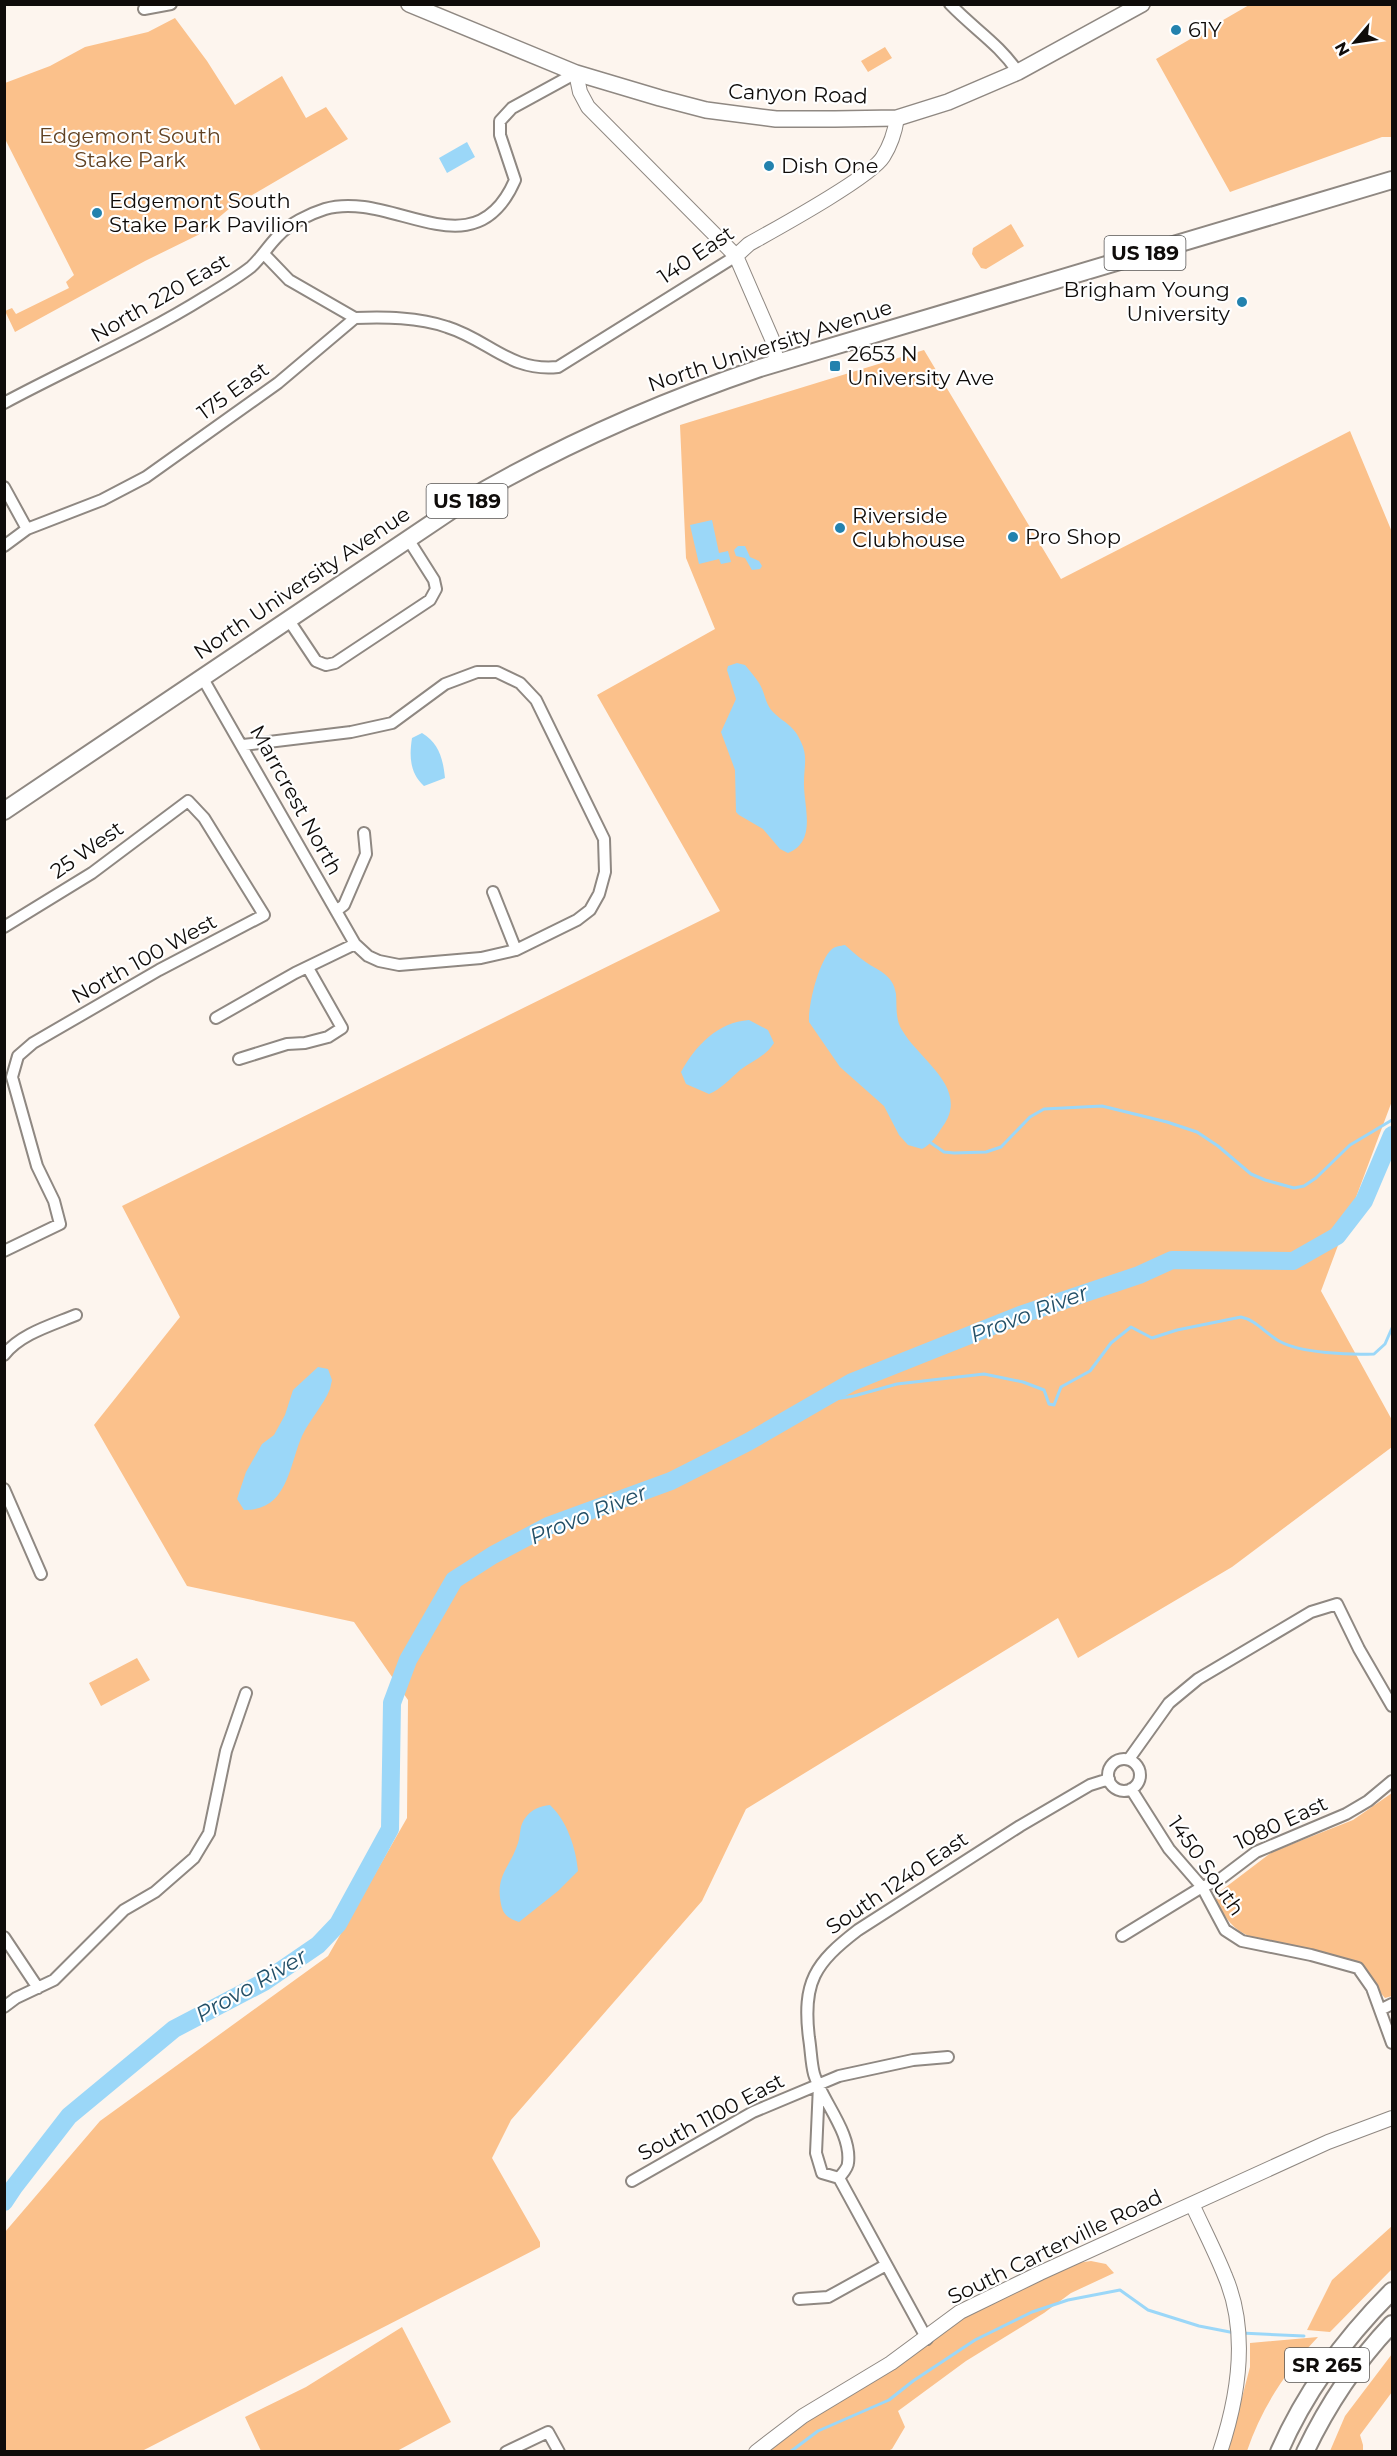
<svg xmlns="http://www.w3.org/2000/svg" width="1397" height="2456" font-family="Montserrat,sans-serif">
	<rect width="100%" height="100%" fill="#fdf5ee"/>
	<path fill="#fbc18b" d="M1249,5H1392V137H1382L1230,192L1156,59Z
		M175,18L207,61L235,105L282,76L306,118L326,107L348,139L230,208L198,235L145,261L15,332L5,311L12,308L16,314L69,288L66,282L74,275L5,139V83L50,66L85,47L148,32Z
		M885,47L892,58L868,72L861,61Z
		M1011,224L1024,246L986,269L981,268L972,254L973,248Z
		M924,350L1061,579L1350,431L1392,532V1101L1321,1291L1392,1420V1447L1232,1567L1078,1658L1058,1618L746,1809L702,1901L511,2120L492,2158L540,2242V2247L142,2451L5,2452V2232L100,2121L328,1956L407,1818L408,1700L354,1622L187,1586L94,1425L180,1317L122,1206L720,911L597,695L715,629L686,558L680,425Z
		M137,1658L150,1680L101,1706L89,1683Z
		M1392,1793V1996L1385,1998L1354,1963L1343,1958L1251,1937C1233,1930 1224,1917 1216,1900L1218,1893L1272,1852L1353,1820Z
		M1392,2226V2269L1330,2332L1307,2330L1332,2280Z
		M1091,2261L1106,2264L1114,2273L1071,2293L1044,2313L966,2361L898,2411L905,2427L892,2449L888,2451L762,2452L811,2416L876,2380L957,2321L1077,2263Z
		M402,2327L451,2422L397,2451H261L245,2417L306,2387Z
		M1318,2337C1286,2371 1262,2407 1247,2451H1228L1250,2367V2343Z
		M1392,2354V2392L1360,2435L1363,2445V2451H1330L1345,2416Z"/>
	<path fill="#9bd7f8" d="M467,142L475,157L447,173L439,158Z
		M712,520L719,553L728,551L731,562L721,564L719,559L699,564L690,525Z
		M738,546H745L750,557L759,561L762,566L760,569L752,570L745,558L736,556L734,550Z
		M737,663L745,665C750,671 755,677 759,683C765,692 765,704 773,712C784,723 794,725 801,742C808,756 804,767 804,782C803,805 818,841 788,853L780,849L763,829L739,815L736,812L735,770L721,732L736,699L727,670L728,666Z
		M422,733C439,743 443,759 445,778L424,786C410,773 409,757 412,738Z
		M845,945C851,950 857,956 863,960C877,971 893,973 896,994C897,1006 895,1019 902,1030C920,1061 970,1088 943,1126C937,1135 932,1144 922,1149L908,1145L899,1135L884,1106L840,1067L809,1022C808,1005 819,960 832,949C836,946 840,946 845,945Z
		M749,1020L768,1030L774,1043C765,1057 752,1061 740,1070C730,1079 721,1089 709,1094L686,1084L681,1072C695,1046 718,1022 749,1020Z
		M318,1367L328,1369L332,1380L330,1389C323,1406 310,1419 302,1436C289,1465 288,1511 244,1510L237,1499L246,1472L262,1444L274,1435L285,1415L293,1390Z
		M550,1805C567,1821 576,1848 578,1871L558,1891L519,1922C509,1919 503,1915 501,1904C495,1875 510,1868 518,1843C521,1834 519,1825 526,1817C532,1809 540,1806 550,1805Z"/>
	<g fill="none" stroke-linecap="round" stroke-linejoin="round">
		<path stroke="#9bd7f8" stroke-width="3" d="M931,1143L944,1152L954,1153L986,1152L1001,1147L1030,1117L1044,1109L1102,1106L1167,1122L1197,1132L1218,1146L1251,1174L1265,1180L1294,1188L1304,1186L1316,1178L1350,1145L1392,1120
			M816,1402L854,1396L897,1384L984,1374L1023,1382L1044,1390L1049,1404L1054,1405L1061,1387L1090,1371L1111,1343L1131,1327L1152,1338L1177,1330L1241,1317C1256,1320 1267,1335 1281,1342C1301,1353 1350,1355 1374,1354L1385,1344L1392,1328
			M1241,2333L1304,2336
			M790,2452L818,2431L889,2400L913,2381L975,2340L1032,2312L1068,2300L1120,2290L1148,2310L1199,2326L1235,2333"/>
		<path stroke="#9bd7f8" stroke-width="18" d="M4,2202L14,2187L69,2116L174,2029L264,1982L318,1945L338,1924L390,1829L392,1703L408,1660L454,1580L493,1555L548,1526L671,1481L748,1442L852,1382L1020,1315L1139,1275L1172,1260L1293,1261L1337,1236L1364,1201L1392,1135"/>
		<defs>
			<path id="minor" d="M950,4C975,30 998,43 1018,72
				M144,9L171,4
				M264,254L289,280L355,318
				M4,403C71,367 141,337 205,297C220,288 237,278 251,267C261,258 268,246 278,236C289,224 309,214 325,209C392,189 474,275 515,180L500,135V121L512,108L576,73
				M4,487L27,529
				M4,546L27,529L102,500L146,477L278,383L355,318C385,317 418,317 447,327C489,340 510,372 558,367L736,256
				M288,619L316,661L326,665L335,663L430,600L436,589L434,580L408,539
				M202,677L355,944L368,956L379,961L399,965L481,958L516,950L577,920L590,910L599,894L605,872L604,839L536,700L520,683L497,672H477L445,684L392,723L351,732L243,745
				M493,892L516,950
				M336,911L344,905L366,854L364,833
				M4,927L92,873L188,801L204,818L264,915L159,970L33,1043L18,1056L12,1077L37,1166L54,1201L60,1224L4,1251
				M216,1018L295,973L355,944
				M239,1059L287,1044L305,1043L328,1037L342,1028L308,968
				M4,1355C20,1334 52,1325 76,1315
				M4,1489L41,1574
				M1108 1775a16 16 0 1 1 32 0a16 16 0 1 1-32 0Z
				M1129,1759L1169,1703L1198,1679L1311,1612L1337,1604L1359,1649L1392,1706
				M1131,1789L1169,1849L1202,1887L1225,1930L1242,1941L1311,1955L1358,1968L1372,1988L1392,2043
				M1122,1936L1202,1887L1219,1880L1256,1852L1346,1814L1368,1801L1392,1781
				M4,1937L38,1988
				M4,2007L16,1998L54,1980L124,1910L155,1892L194,1858L209,1833L226,1751L246,1693
				M1380,2010L1392,2004
				M819,2085L816,2153L822,2173L839,2178L927,2339
				M839,2178C842,2174 848,2168 848,2163C852,2133 822,2101 814,2074C811,2063 811,2050 809,2038C802,1982 815,1963 858,1930L1020,1826L1090,1785L1109,1779
				M632,2181L753,2112L839,2076L913,2060L948,2057
				M799,2299L828,2297L886,2265
				M506,2452L548,2432L559,2452"/>
			<path id="tertiary" d="M576,73L580,92L588,107L736,256L772,339L777,363
				M736,256L749,244C774,230 871,177 883,157C890,146 895,131 897,118
				M1192,2204C1203,2228 1215,2251 1225,2276C1249,2332 1239,2395 1220,2452
				M756,2452L803,2416L891,2363L960,2312L1040,2273L1328,2142L1392,2118"/>
			<path id="secondary" d="M409,4L576,73L660,98L706,110L776,119H835L897,118L948,102L1018,72L1142,4"/>
			<path id="primary" d="M1279,2452C1306,2390 1345,2338 1392,2291
				M1305,2452C1328,2404 1356,2362 1392,2324"/>
			<path id="trunk" d="M4,811L459,505C555,448 654,404 760,368L1392,180"/>
		</defs>
		<use href="#minor" stroke="#8f8882" stroke-width="14"/>
		<use href="#tertiary" stroke="#8f8882" stroke-width="16"/>
		<use href="#secondary" stroke="#8f8882" stroke-width="18"/>
		<use href="#primary" stroke="#8f8882" stroke-width="20"/>
		<use href="#trunk" stroke="#8f8882" stroke-width="20"/>
		<use href="#minor" stroke="#fff" stroke-width="10"/>
		<use href="#tertiary" stroke="#fff" stroke-width="14"/>
		<use href="#secondary" stroke="#fff" stroke-width="15"/>
		<use href="#primary" stroke="#fff" stroke-width="16"/>
		<use href="#trunk" stroke="#fff" stroke-width="16"/>
	</g>
	<g fill="#2382ae" stroke="#fff" stroke-width="2">
		<circle cx="1176" cy="30" r="6"/>
		<circle cx="769" cy="166" r="6"/>
		<circle cx="97" cy="213" r="6"/>
		<circle cx="1242" cy="302" r="6"/>
		<rect x="829" y="360" width="12" height="12" rx="3"/>
		<circle cx="840" cy="528" r="6"/>
		<circle cx="1013" cy="537" r="6"/>
	</g>
	<g text-anchor="middle" stroke-width="4.5" stroke-linejoin="round" paint-order="stroke">
		<g fill="#fff" stroke="#575554" stroke-width="1.5">
			<rect x="1104.5" y="236" width="81" height="34" rx="4.5"/>
			<rect x="426.5" y="484" width="81" height="34" rx="4.5"/>
			<rect x="1285" y="2348" width="84" height="34" rx="4.5"/>
		</g>
		<g font-size="20" font-weight="bold" fill="#0f0c0a">
			<text x="1145" y="260">US 189</text>
			<text x="467" y="508">US 189</text>
			<text x="1327" y="2372">SR 265</text>
		</g>
		<g font-size="21" fill="#0f0c0a" stroke="#fff" text-anchor="start">
			<text x="1188" y="37">61Y</text>
			<text x="781" y="173">Dish One</text>
			<text x="109" y="208">Edgemont South<tspan x="109" dy="24">Stake Park Pavilion</tspan></text>
			<text x="1230" y="297" text-anchor="end">Brigham Young<tspan x="1230" dy="24">University</tspan></text>
			<text x="847" y="361">2653 N<tspan x="847" dy="24">University Ave</tspan></text>
			<text x="852" y="523">Riverside<tspan x="852" dy="24">Clubhouse</tspan></text>
			<text x="1025" y="544">Pro Shop</text>
		</g>
		<g font-size="21" fill="#0f0c0a" stroke="#fff">
			<text transform="translate(798 94) rotate(2)" y="7">Canyon Road</text>
			<text transform="translate(696 255) rotate(-34)" y="7">140 East</text>
			<text transform="translate(160 298) rotate(-30)" y="7">North 220 East</text>
			<text transform="translate(770 346) rotate(-18)" y="7">North University Avenue</text>
			<text transform="translate(233 391) rotate(-36)" y="7">175 East</text>
			<text transform="translate(302 583) rotate(-34)" y="7">North University Avenue</text>
			<text transform="translate(296 800) rotate(61)" y="7">Marrcrest North</text>
			<text transform="translate(87 850) rotate(-35)" y="7">25 West</text>
			<text transform="translate(144 959) rotate(-29)" y="7">North 100 West</text>
			<text transform="translate(1281 1823) rotate(-25)" y="7">1080 East</text>
			<text transform="translate(1206 1866) rotate(55)" y="7">1450 South</text>
			<text transform="translate(897 1883) rotate(-34)" y="7">South 1240 East</text>
			<text transform="translate(711 2117) rotate(-28)" y="7">South 1100 East</text>
			<text transform="translate(1055 2247) rotate(-26)" y="7">South Carterville Road</text>
		</g>
		<g font-size="21" fill="#614223" stroke="#fff">
			<text x="130" y="143">Edgemont South<tspan x="130" dy="24">Stake Park</tspan></text>
		</g>
		<g font-size="22" font-style="italic" fill="#224f67" stroke="#fff">
			<text transform="translate(1029 1313) rotate(-21)" y="8">Provo River</text>
			<text transform="translate(588 1514) rotate(-22)" y="8">Provo River</text>
			<text transform="translate(251 1985) rotate(-30)" y="8">Provo River</text>
		</g>
	</g>
	<rect width="1397" height="2456" fill="none" stroke="#0f0c0a" stroke-width="12"/>
	<g transform="translate(1355 42) rotate(241)" stroke="#ffffff" stroke-width="4.5" paint-order="stroke">
	<path d="M0-4.5L10 22L0 15L-10 22Z" fill="#0f0c0a"/>
	<text y="-9" font-size="16" font-weight="bold" text-anchor="middle" fill="#0f0c0a">N</text>
	</g>
</svg>
